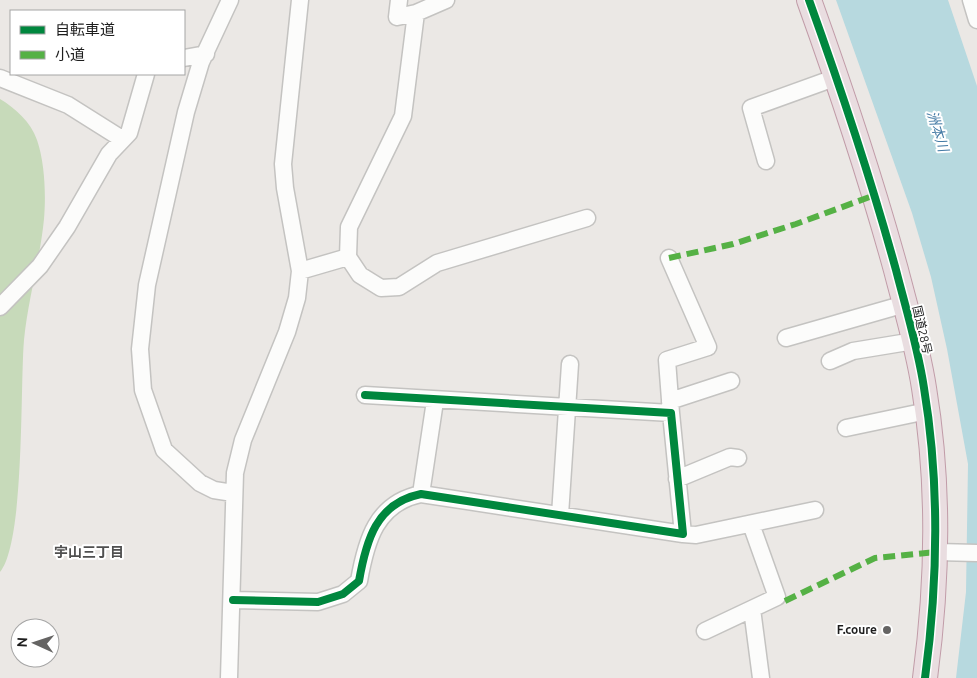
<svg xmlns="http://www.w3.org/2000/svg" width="977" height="678" font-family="Ubuntu,'Noto Sans JP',sans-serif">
	<rect width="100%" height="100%" fill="#ebe8e5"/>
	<path fill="#c7daba" d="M0,99C15,108 31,122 37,140C45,163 46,196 44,219C40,260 28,299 24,340C20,386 25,542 0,572Z"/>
	<path fill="#b7d9df" d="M836,0H948L977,86V678H956L966,592L968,464L947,349L931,277L912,213Z"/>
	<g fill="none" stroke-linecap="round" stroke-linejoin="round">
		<defs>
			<path id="minor" d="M230,0L201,62L186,112L147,285L140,349L143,390L164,450L200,483L214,490L233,493
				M399,0L397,17L416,13
				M446,0L416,13L403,116L349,227L348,257L360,275L381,288L399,287L437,263L587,218
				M971,0L977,20
				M184,58L206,54
				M0,78L68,105L122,139
				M766,161L751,108L837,77
				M669,258L708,347L667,360L671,413
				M300,271L348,257
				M0,307L40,266L67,227L109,154L129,133L146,74
				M786,338L905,304
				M830,361L853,351L914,341
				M670,401L731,381
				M846,428L927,411
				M677,479L730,457L738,458
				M421,494L435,401
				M560,515L570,364
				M683,534L696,535L815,510
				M937,552L977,553
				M233,600L318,602L343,594L359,581C366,541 376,503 421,494L683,534L671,413L365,395
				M752,609L761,678
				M705,631L777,597L751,524
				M229,678L235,473L243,440L287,332L297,298L300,271L285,188L283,164L300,0"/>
			<path id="highway" d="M809,0C841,89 871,179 896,270C906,309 918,348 924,388C940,485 938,581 925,678"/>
		</defs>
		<use href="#minor" stroke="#c4c3c1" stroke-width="19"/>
		<use href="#highway" stroke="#c19ca8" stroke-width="26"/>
		<use href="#minor" stroke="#fcfcfb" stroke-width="16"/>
		<use href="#highway" stroke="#e9dde0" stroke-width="24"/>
		<path stroke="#55b145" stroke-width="6" stroke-dasharray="12 6" stroke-linecap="butt" d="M669,258L733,244L796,224L875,195
			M785,601L875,558L937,552"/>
		<defs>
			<path id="cycleway" d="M809,0C841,89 871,179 896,270C906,309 918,348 924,388C940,485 938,581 925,678
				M233,600L318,602L343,594L359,581C366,541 376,503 421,494L683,534L671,413L365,395"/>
		</defs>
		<use href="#cycleway" stroke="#fff" stroke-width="11"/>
		<use href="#cycleway" stroke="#00873e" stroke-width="8"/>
	</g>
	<circle fill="#656463" stroke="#fff" stroke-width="2" cx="887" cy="630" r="5"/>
	<g text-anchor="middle" stroke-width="4" stroke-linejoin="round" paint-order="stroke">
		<g font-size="12" fill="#1d1d1d" stroke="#fff">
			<text transform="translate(922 330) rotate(77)" y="4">国道28号</text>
		</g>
		<g font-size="12" font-weight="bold" fill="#1d1d1d" stroke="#fff" text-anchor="end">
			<text x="877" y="634">F.coure</text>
		</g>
		<g font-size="14" font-style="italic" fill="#457ba5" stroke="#fff">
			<text transform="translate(938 131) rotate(73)" y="5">洲本川</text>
		</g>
		<g font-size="14" font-weight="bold" fill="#505050" stroke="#fff">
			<text x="89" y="557">宇山三丁目</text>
		</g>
	</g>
	<rect x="10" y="10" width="175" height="65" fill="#ffffff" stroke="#a5a5a5"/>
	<rect x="20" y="26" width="25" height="8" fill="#00873e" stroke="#a5a5a5"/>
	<text x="55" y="35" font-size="15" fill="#1d1d1d">自転車道</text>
	<rect x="20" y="51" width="25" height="8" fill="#55b145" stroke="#a5a5a5"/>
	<text x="55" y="60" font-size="15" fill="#1d1d1d">小道</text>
	<g transform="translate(35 643) rotate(273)"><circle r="24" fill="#ffffff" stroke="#a5a5a5"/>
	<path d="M0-4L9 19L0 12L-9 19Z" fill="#656463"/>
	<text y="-8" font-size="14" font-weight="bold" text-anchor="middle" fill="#1d1d1d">N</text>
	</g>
</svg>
